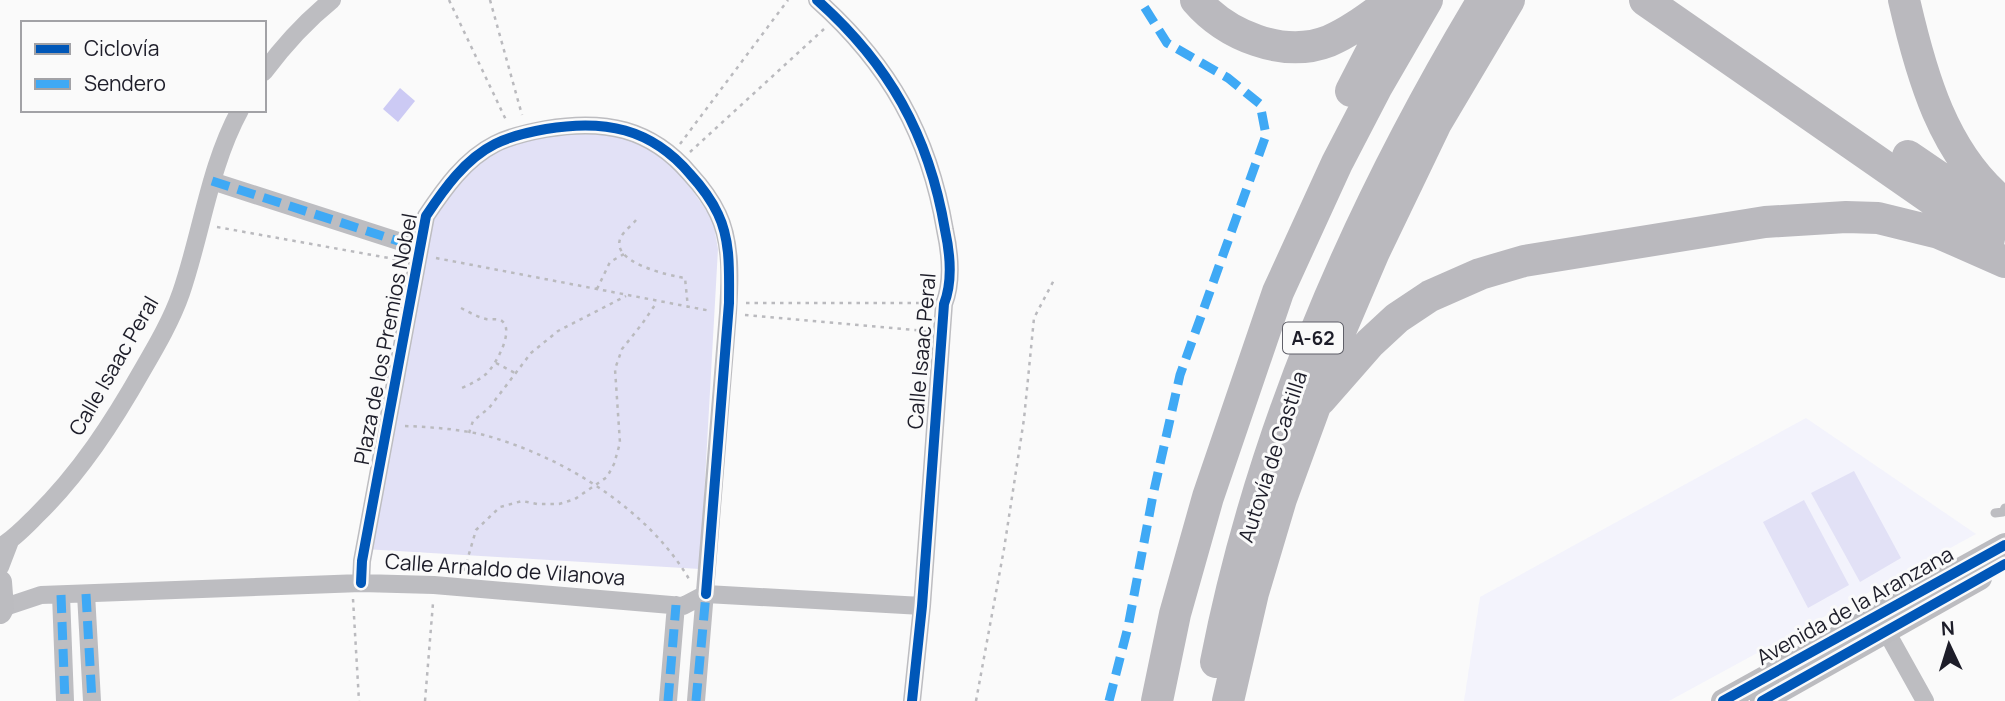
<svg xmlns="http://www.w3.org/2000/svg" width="2005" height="701" font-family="Manrope,sans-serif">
	<rect width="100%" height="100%" fill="#fafafa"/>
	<path fill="#f3f3fc" d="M1806,418L1976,534L1669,701H1464L1480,597Z"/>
	<path fill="#e2e1f6" d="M598,130L649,146L683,177L713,220L718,249L700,569L364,549L432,221L461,178L496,150L528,139Z
		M1854,471L1901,558L1860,582L1811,493Z
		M1804,500L1849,585L1808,608L1763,522Z"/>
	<path fill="#cccaf4" d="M400,88L415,101L398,122L383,109Z"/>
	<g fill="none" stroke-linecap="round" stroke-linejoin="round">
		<path stroke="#bababe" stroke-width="2.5" stroke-dasharray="3.5 5" stroke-linecap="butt" d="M449,0L506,120
			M490,0L522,115
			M680,144L788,0
			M690,152L824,29
			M636,220C632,225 624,231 621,237C608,262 670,276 685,278L688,308
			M217,227L400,260
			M436,258L711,311
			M597,289L610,262L624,254
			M746,303H928
			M461,308C469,312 477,317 486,319C491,320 498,318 502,321C515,331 495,366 486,374C479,380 471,384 462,388
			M745,315L927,331
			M496,363L515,373
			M405,426C431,427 458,429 484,435C562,456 648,509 689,579
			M469,433L473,421L489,408L531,353L558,331L626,296
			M464,571L476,530L500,507L522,501L537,504H559L575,499L607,477L614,464L620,443L615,369L622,349L642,324L657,302
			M353,599L359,701
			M425,701L433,603
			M976,701L1004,549L1024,419L1034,318L1054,280"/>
		<path stroke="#bdbdc1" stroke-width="9" d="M1995,513L2003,512L2005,508"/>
		<path stroke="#bdbdc1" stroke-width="18" d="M817,0C889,64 929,135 945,230C950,253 953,281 944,304L922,606L912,701
			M264,72C284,45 306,21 332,0
			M212,181L420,248
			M0,547C14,539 25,527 36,516C80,473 113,422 143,369C157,345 172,319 181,293C202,232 209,167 240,110
			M0,567L10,541
			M361,583L362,561L426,216C444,189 465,159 495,144C511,136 529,132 546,129C604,119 651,128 690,174C701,186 711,199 718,214C732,243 730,281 728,313L696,701
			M86,594L92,701
			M61,595L65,701
			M2,608L41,595L361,583L434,585L683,606L706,594L922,606
			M1886,631L1925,701
			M668,701L676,605"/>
		<path stroke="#bcbcc0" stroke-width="24" d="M0,582L2,608L0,612
			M1723,701L2005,545
			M1762,701L1980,578"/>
		<path stroke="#bab9be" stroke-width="32" d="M1196,0C1226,35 1283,59 1329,41C1352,31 1372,15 1393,0
			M1645,0L1989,239
			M1904,0C1921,74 1943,155 2005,204
			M1351,91L1398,0
			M1908,156L2005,222
			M1320,400L1370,343L1397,318L1430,296L1480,274L1524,261L1765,222L1846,217L1878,218L1939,233L2005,262
			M1216,662C1262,427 1360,204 1483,0
			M1157,701L1175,614L1208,497L1278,292L1337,163L1376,88L1427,0
			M1228,701L1253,593L1281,499L1315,406L1321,376L1374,252L1436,123L1509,0"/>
		<path stroke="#3fa9f5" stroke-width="9" stroke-dasharray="18 9" stroke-linecap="butt" d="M212,181L420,248
			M86,594L92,701
			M61,595L65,701
			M668,701L676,605
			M696,701L706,594
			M1109,701L1128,627L1153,495L1180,375L1266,135L1260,104L1228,78L1167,43L1140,0"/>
		<defs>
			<path id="cycleway" d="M817,0C889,64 929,135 945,230C950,253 953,281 944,304L922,606L912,701
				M361,583L362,561L426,216C444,189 465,159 495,144C511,136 529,132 546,129C604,119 651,128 690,174C701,186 711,199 718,214C731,241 729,273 729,303L706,594
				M1723,701L2005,545
				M1762,701L2005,564"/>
		</defs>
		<use href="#cycleway" stroke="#fafafa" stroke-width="15"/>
		<use href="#cycleway" stroke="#0057b8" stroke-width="10"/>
	</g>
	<g text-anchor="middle" stroke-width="6" stroke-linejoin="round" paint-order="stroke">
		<rect fill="#fafafa" stroke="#5f5f68" stroke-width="2" x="1283" y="322.5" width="60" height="31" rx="5"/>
		<g font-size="19" font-weight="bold" fill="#1d1d29">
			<text x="1313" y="345">A-62</text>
		</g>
		<g font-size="21" fill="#1d1d29" stroke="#fafafa">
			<text transform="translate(386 339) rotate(-79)" y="7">Plaza de los Premios Nobel</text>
			<text transform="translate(922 351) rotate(-85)" y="7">Calle Isaac Peral</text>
			<text transform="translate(114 366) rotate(-60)" y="7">Calle Isaac Peral</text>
			<text transform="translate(1273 457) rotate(-72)" y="7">Autovía de Castilla</text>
			<text transform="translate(505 570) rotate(4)" y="7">Calle Arnaldo de Vilanova</text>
			<text transform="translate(1855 606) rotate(-29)" y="7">Avenida de la Aranzana</text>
		</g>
	</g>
	<rect x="21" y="21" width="245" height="91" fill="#fafafa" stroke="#a2a2a6" stroke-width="2"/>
	<rect x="35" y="44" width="35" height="10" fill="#0057b8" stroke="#a2a2a6" stroke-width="2"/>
	<text x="84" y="56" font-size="21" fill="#1d1d29">Ciclovía</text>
	<rect x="35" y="79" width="35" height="10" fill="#3fa9f5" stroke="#a2a2a6" stroke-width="2"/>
	<text x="84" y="91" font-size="21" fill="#1d1d29">Sendero</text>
	<g transform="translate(1949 645) rotate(356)" stroke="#fafafa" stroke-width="5" paint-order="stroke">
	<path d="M0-5L12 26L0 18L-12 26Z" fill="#1d1d29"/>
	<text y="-10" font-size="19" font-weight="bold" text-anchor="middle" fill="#1d1d29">N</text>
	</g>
</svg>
